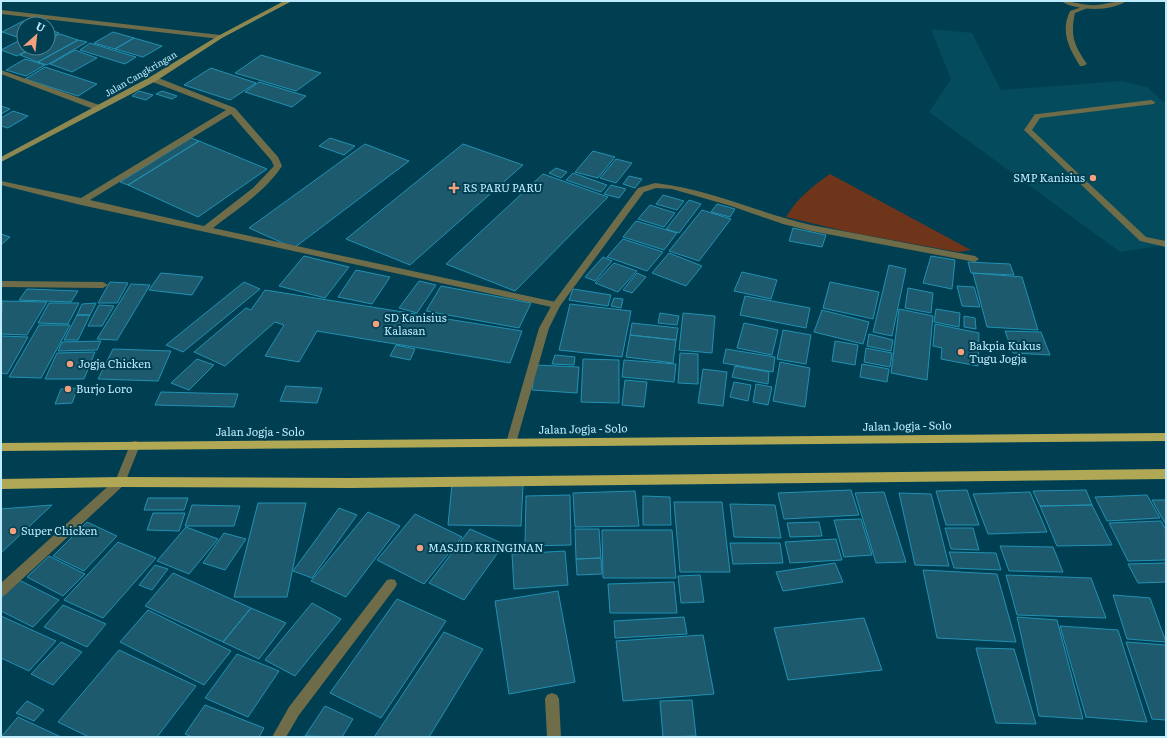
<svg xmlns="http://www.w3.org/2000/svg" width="1167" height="738" font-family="Literata,serif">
	<rect width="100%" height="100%" fill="#003f51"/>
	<path fill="#044b5e" d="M931,29L972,33L1001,90L1122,81L1147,87L1166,104V245L1120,252L929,112L951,79Z"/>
	<path fill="#6f351b" d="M830,174L971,250L959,252L947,250L849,232L786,217C797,198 813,186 830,174Z"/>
	<path fill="#1e5a6d" stroke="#2191b3" d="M23,21L33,24H24V38L23,39L2,32Z
		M48,29L59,33L48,39Z
		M113,32L134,38L115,49L94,43Z
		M60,34L78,40L38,62L20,55L33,48H48V40Z
		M24,38V48H31L17,56L1,50Z
		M134,38L162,46L143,57L115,49Z
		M78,40L87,42L47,65L38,62Z
		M90,43L136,57L125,64L80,50Z
		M75,50L97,58L72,72L50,64Z
		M261,55L321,73L296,91L235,73Z
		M25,59L45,65L26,76L6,70Z
		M45,67L97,84L78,96L25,79Z
		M211,68L256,83L230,100L184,85Z
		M259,82L306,96L292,107L245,92Z
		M139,91L153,95L146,100L132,96Z
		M162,91L177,96L172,99L156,94Z
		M1,106L10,109L1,114Z
		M13,111L28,116L8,128L1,126V118Z
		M191,138L199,141L128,185L120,182Z
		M330,138L355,146L344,155L319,146Z
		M199,141L267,169L198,217L128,185Z
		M365,144L409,161L294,248L249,228Z
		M463,144L523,165L410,265L346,239Z
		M593,151L615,157L598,178L575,172Z
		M616,159L632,163L616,183L600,178Z
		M556,168L567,172L561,178L549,173Z
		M573,173L607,185L601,192L566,180Z
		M543,174L608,197L515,291L446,264Z
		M629,176L642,179L635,188L623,184Z
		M611,185L626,189L619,198L604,194Z
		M663,195L684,201L677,210L656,204Z
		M689,200L701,204L679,233L666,229Z
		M717,204L735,209L730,217L711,212Z
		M650,205L675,213L664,227L638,219Z
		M702,210L731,219L699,261L669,251Z
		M636,221L677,233L664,250L623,237Z
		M793,228L826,235L822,247L789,241Z
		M1,234L10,237L1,245Z
		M623,239L663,252L647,271L607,257Z
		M669,253L702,266L686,286L652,273Z
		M304,256L349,267L325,298L279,286Z
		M931,256L955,260L952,289L923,283Z
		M603,257L612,261L595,281L585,277Z
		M968,262L1010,264L1014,275L971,273Z
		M614,263L637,271L618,292L595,283Z
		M889,265L906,269L892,336L873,332Z
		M356,270L390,277L372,304L338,297Z
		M742,272L777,280L771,299L734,291Z
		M161,273L203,277L192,295L149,290Z
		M637,273L646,277L632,293L623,290Z
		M973,273L1022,277L1038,330L987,327Z
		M419,281L436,285L417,313L399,308Z
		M110,282L128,283L117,303H98Z
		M244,282L260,289L183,352L166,345Z
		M830,282L879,292L873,319L823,308Z
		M131,284L150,285L117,340L97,339Z
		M441,286L531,303L519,328L426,311Z
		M957,286L974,287L980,307L962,306Z
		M908,288L933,293L931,313L905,308Z
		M27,289L78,291L71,302L19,300Z
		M573,289L611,295L608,306L569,300Z
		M265,290L522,331L510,363L317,331L299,362L265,356L284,325L275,322L225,366L194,352L246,308L251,310Z
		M745,296L810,308L806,328L740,315Z
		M614,298L623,299L621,308L611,306Z
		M2,301L47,302L27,335L1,334Z
		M49,303H79L68,324L38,323Z
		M96,303L90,315H77L82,304Z
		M570,304L631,311L622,357L559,350Z
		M99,305L114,306L102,326H88Z
		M899,309L933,316L927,380L891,373Z
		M936,309L960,313L959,327L934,322Z
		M822,310L869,322L863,344L814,332Z
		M660,313L679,316L677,325L658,323Z
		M683,313L715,316L712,353L679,350Z
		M77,315H90L78,340H64Z
		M964,316L975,318L976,329L964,327Z
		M632,323L678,328L676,340L630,335Z
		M744,323L778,330L772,355L737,348Z
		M935,324L979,333L978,366L941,359L942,348L933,346Z
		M39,325H70L41,378L9,377Z
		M783,330L811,335L806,364L777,359Z
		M1005,331L1041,332L1050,355L1013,353Z
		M869,334L893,340L891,351L867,346Z
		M630,335L676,340L673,363L626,357Z
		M1,336L28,337L7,374L1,373Z
		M101,341L97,350L58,351L62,342Z
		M835,341L858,345L855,365L832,361Z
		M396,345L415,349L410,360L390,356Z
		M866,348L892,353L890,367L864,362Z
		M113,349L171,351L158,381L98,379Z
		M726,349L775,357L773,372L723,363Z
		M95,352L84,379H45L57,353Z
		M680,353L698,354V384L678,383Z
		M555,355L575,357L574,365L552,364Z
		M197,359L214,365L189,390L171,383Z
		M583,359L619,360V403L581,402Z
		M624,360L676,364L674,382L622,377Z
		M780,362L810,368L805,407L773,401Z
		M862,364L889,369L887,382L860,377Z
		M535,365L579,367L577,393L532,390Z
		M735,366L769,372L768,384L732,377Z
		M703,369L727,372L723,406L698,403Z
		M625,380L647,382L644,407L622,405Z
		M734,382L751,385L748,401L730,397Z
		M756,384L772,387L768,405L753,402Z
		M286,386L322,388L317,403L280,401Z
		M78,388L72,403L55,404L61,389Z
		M161,392L238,394L234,407L155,405Z
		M452,484L523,485L521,526L448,525Z
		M851,490L859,515L784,519L778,493Z
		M967,490L979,525H946L936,491Z
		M1086,490L1092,505L1040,506L1033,491Z
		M635,491L639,526L575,527L573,493Z
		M884,492L906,562L876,563L855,493Z
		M1030,492L1047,532L988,534L973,494Z
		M899,493L931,494L949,566L915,565Z
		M570,495L571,545L525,546L526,496Z
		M1147,495L1160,518L1107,521L1095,497Z
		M643,496L670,497L671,525H643Z
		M148,498H188L184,510H144Z
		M1152,500H1166V525Z
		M674,502H722L730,572H680Z
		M258,503H306L287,597H234Z
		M730,504L775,505L781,538L734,537Z
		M52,505L1,553V509Z
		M192,505L240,506L234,526H185Z
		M1092,505L1112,545L1057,546L1040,506Z
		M339,508L357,515L312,578L293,571Z
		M368,512L400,526L346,597L311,581Z
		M153,513H185L179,531L147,530Z
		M415,514L462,537L424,584L377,560Z
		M861,519L872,555L844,557L834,520Z
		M1161,521L1166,530V560L1128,561L1109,523Z
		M87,522L117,536L84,571L53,556Z
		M819,522L822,536L790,537L787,523Z
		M186,527L218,539L189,574L157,561Z
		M945,528H973L979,550L951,549Z
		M470,529L504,544L464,600L429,583Z
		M575,529H599L601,558L576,559Z
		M602,530H672L676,578H603Z
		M224,533L246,539L225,570L203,563Z
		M836,539L842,560L790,563L785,542Z
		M118,542L156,558L103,618L64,600Z
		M730,543H780L783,563L733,564Z
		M1000,546L1053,547L1063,572L1009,571Z
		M565,551L568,585L514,589L512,554Z
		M949,552L996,553L1001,570L954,568Z
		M49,556L85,574L63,596L27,577Z
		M601,558L602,574L577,575L576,559Z
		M835,563L843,582L783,591L776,572Z
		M1166,563V582L1138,583L1128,564Z
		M155,565L168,569L152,590L139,585Z
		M923,570L997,574L1016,642L937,638Z
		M173,573L251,608L223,642L145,606Z
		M700,575L704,602L681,603L678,576Z
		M1006,575L1091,578L1106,618L1017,615Z
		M19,580L59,600L33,627L1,611V598Z
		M674,582L677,613H610L608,584Z
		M558,591L575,682L509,694L495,601Z
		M1113,595L1150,598L1166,642L1127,639Z
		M397,599L446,621L381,718L330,693Z
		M312,603L341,619L295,676L265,660Z
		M63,605L106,624L87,647L44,627Z
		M251,608L286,623L259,659L223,642Z
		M148,610L231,651L204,685L120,642Z
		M1,616L56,641L29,671L1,658Z
		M684,617L687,634L615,638L614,621Z
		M1017,617L1057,620L1083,719L1039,716Z
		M864,618L882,670L788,680L774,628Z
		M1060,626L1118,630L1147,722L1086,717Z
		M444,632L483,649L429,737H378L375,736Z
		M703,635L714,694L623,701L616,641Z
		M61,642L82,652L53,685L31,674Z
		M1126,642L1166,645V720L1152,719Z
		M976,648L1014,649L1036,724L996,723Z
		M119,650L196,686L157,737H89L58,722Z
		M237,654L279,671L248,717L205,698Z
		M692,700L696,736L663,737L660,701Z
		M27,701L44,710L34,721L16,713Z
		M205,705L264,728L259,737H192L185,734Z
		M325,706L353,719L342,737L305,736Z
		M18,717L61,737H1Z"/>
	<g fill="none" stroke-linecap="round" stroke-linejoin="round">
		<path fill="#6f6c49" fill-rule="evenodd" d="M1085,6L1090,7L1075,13C1070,36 1074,45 1087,64L1083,66H1080C1069,48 1060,32 1070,11Z
			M150,77H156L235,108L278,157L282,166C265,192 237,209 213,228L556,302L561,305L556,308L81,205L1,185V181L81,198L226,110L150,81ZM231,114L271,160L274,166L253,188L204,226L90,200Z
			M1151,100L1155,102L1154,104L1040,118L1032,130L1146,237L1166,241V247L1140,241L1024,130L1035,114H1038Z"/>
		<path fill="#6f6c49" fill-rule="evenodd" d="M1061,1C1071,1 1079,4 1089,5C1102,6 1113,1 1126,1C1112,12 1075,11 1061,1Z
			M1,10L220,35L223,37L220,39L1,14Z
			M1,70L102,106L103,108L99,110H96L1,74Z
			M655,183C709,189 759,213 811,225L975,256L979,259L975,262L811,231L783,224L731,206L672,189L656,188L644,192L560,306L549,328L516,443L515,446H507L506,443L539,328L553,303L638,188Z
			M1,281L103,282L108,285L103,288L1,287Z
			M391,579L395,580L397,584L395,588L299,715L286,737H272L289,707L387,580Z
			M552,693L557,695L559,699L561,737H547L545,699L547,695Z"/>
		<path fill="#6f6c49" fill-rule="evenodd" d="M135,441L139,442L140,445L124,485L5,595L1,596V583L116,479L130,445L131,442Z"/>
		<path fill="#8e8850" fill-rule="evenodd" d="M284,1H292L222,38L156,81L1,162V157L150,77L218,36Z"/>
		<path fill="#b0a855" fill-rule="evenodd" d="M1166,433V441L1,451V443Z
			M1166,469V479L350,488L120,487L1,489V479L120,477L350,478Z"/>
	</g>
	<g fill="#f2a07e" stroke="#003f51" stroke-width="1.5">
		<circle cx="1093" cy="178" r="4"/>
		<path d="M452 182h4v4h4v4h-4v4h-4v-4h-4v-4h4z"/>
		<circle cx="376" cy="324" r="4"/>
		<circle cx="961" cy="352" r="4"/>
		<circle cx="70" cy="364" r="4"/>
		<circle cx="68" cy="389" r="4"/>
		<circle cx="13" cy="531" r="4"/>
		<circle cx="420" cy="548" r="4"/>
	</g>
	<g text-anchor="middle" stroke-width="4" stroke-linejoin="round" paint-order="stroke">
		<g font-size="9" fill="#beebfd" stroke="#003f51">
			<text transform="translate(141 74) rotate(-30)" y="3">Jalan Cangkringan</text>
		</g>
		<g font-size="11" fill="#beebfd" stroke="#003f51" text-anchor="start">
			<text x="1085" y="182" text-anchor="end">SMP Kanisius</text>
			<text x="463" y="192">RS PARU PARU</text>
			<text x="384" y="322">SD Kanisius<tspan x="384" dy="13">Kalasan</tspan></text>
			<text x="969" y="350">Bakpia Kukus<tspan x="969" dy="13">Tugu Jogja</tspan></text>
			<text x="78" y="368">Jogja Chicken</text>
			<text x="76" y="393">Burjo Loro</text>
			<text x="21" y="535">Super Chicken</text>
			<text x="428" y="552">MASJID KRINGINAN</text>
		</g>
		<g font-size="11" fill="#beebfd" stroke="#003f51">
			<text transform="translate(907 426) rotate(-1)" y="4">Jalan Jogja - Solo</text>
			<text transform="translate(583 429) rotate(-1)" y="4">Jalan Jogja - Solo</text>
			<text x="260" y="436">Jalan Jogja - Solo</text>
		</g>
	</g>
	<rect width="1167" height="738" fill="none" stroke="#beebfd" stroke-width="4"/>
	<g transform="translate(36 36) rotate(27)"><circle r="19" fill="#003f51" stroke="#4c8496"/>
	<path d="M0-3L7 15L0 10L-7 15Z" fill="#f2a07e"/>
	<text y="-6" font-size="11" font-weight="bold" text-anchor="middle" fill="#beebfd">U</text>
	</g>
</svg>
